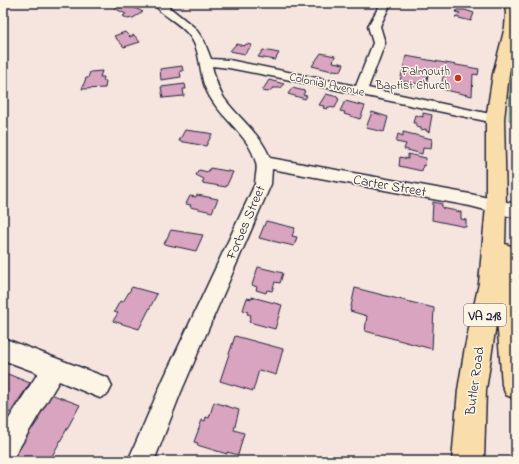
<svg xmlns="http://www.w3.org/2000/svg" width="519" height="464" font-family="'Indie Flower',sans-serif">
	<rect width="100%" height="100%" fill="#f5e5de"/>
	<filter id="ink" filterUnits="userSpaceOnUse"><feTurbulence type="fractalNoise" baseFrequency=".025" numOctaves="2"/><feDisplacementMap in="SourceGraphic" scale="8" xChannelSelector="R" yChannelSelector="G"/><feConvolveMatrix kernelMatrix="1 2 1 2 8 2 1 2 1" color-interpolation-filters="sRGB"/></filter>
	<g filter="url(#ink)">
		<path fill="#baefb1" stroke="#6e8876" d="M514,64L516,65V121L509,120L510,89Z"/>
		<path fill="#d8a4c0" stroke="#22223b" d="M125,3L143,12L133,18L128,19L123,16L126,14L114,8Z
			M457,10H465L474,13L471,21L455,17L460,13L456,12Z
			M125,32L130,37L134,35L140,42L124,47L114,36Z
			M236,44L244,46L246,44L252,45L245,54L230,51Z
			M263,50L279,53L275,60L258,57Z
			M321,53L335,56L333,62L344,64L341,71L333,70L332,71L312,66Z
			M406,56L479,69L478,75L473,74L472,96L441,89L444,71L429,69L426,86L414,83V86L408,85V82L400,81Z
			M182,66L183,71H180L181,77L161,80L160,69Z
			M102,71L100,77H104L103,81H106L105,88L82,89L86,78H88L90,72Z
			M269,80L284,84L281,88H273L268,92L262,91Z
			M185,84L186,89H183L184,96L163,98L161,87Z
			M292,88L305,91L303,95L307,96L305,99L288,94Z
			M326,94L338,97L337,98L339,99L335,108L328,107L327,109L323,108L324,106L319,105Z
			M345,101L365,106L360,119L344,114L345,112L340,111Z
			M372,112L388,117L384,132L366,128Z
			M423,113L432,115L429,132L426,131V129L421,130V128L416,127V123H413L415,115L423,117Z
			M185,130L208,133L212,134L206,146L179,141Z
			M403,132L432,139L431,149L423,148L422,154L404,149L406,144L396,142L398,134L403,136Z
			M408,154L426,158L425,166L423,165L422,171L399,166L400,157L408,159Z
			M210,168L233,172L226,187L202,183L204,179L196,175L199,170L208,172Z
			M197,195L218,199L212,212L190,207L191,205L186,204L190,196L196,197Z
			M433,202L442,204V208L461,212V219L466,220V227L432,220Z
			M266,221L295,228L292,236L297,237L294,246L259,238Z
			M171,230L203,235L196,251L164,244Z
			M258,267L283,273L280,283L275,282L272,291L267,290L266,293L256,290L257,287L252,285Z
			M132,287L157,294L139,329L113,321L118,313L114,312L120,301L123,302Z
			M355,288L434,308L432,349L365,331L367,316L350,311Z
			M252,297L282,305L275,329L249,322L251,315L247,314L248,312L243,310L247,298L252,299Z
			M235,336L283,349L276,375L259,370L253,391L220,381Z
			M3,372L30,383L10,413L3,410Z
			M48,393L80,405L51,458L58,461H6L27,426L33,428L39,419L33,417Z
			M214,402L239,410L234,430L244,433L238,455L227,452V454L197,445L198,443L194,442L202,420L205,421L206,417L209,418Z"/>
		<g fill="none" stroke-linecap="round" stroke-linejoin="round">
			<defs>
				<path id="minor" d="M153,3H164L195,28L204,41L211,59L229,60L356,86L373,43L368,26L381,3H391L380,26L385,43L368,88L495,115L500,116L502,119L500,122L495,123L281,78L229,68L212,66C215,78 218,89 224,98C239,119 261,134 270,158L470,194L516,204V218L470,206L272,169L271,184L181,392L154,461H128L163,380L255,184C255,177 258,169 256,163C249,133 216,116 205,87C199,71 201,50 189,35C179,22 162,16 153,3Z
					M3,338L108,378L112,386L108,394L100,398L59,381L12,460L3,461V428L38,373L3,360Z"/>
				<path id="major" d="M505,3H516V40L509,74L504,119L506,206L505,244L511,246L514,253L516,266V399L506,395L502,385L497,318L486,390L484,461H452L458,390L465,347L479,283L486,206V119L493,74L505,27L506,14Z"/>
			</defs>
			<use href="#minor" stroke="#22223b" stroke-width="3"/>
			<use href="#major" stroke="#22223b" stroke-width="3"/>
			<use href="#minor" fill="#fcf5e5" fill-rule="evenodd"/>
			<use href="#major" fill="#f9deab" fill-rule="evenodd"/>
		</g>
	</g>
	<circle fill="#c8321e" stroke="#fcf5e5" stroke-width="1.5" cx="458" cy="78" r="4"/>
	<g text-anchor="middle" stroke-width="3" stroke-linejoin="round" paint-order="stroke">
		<g font-size="12" fill="#22223b" stroke="#fcf5e5" text-anchor="end">
			<text x="450" y="75">Falmouth<tspan x="450" dy="14">Baptist Church</tspan></text>
		</g>
		<g font-size="12" fill="#22223b" stroke="#fcf5e5">
			<text transform="translate(327 84) rotate(12)" y="4">Colonial Avenue</text>
		</g>
		<rect fill="#fcf5e5" stroke="#63616e" stroke-width="1" x="464" y="304" width="42" height="22" rx="3"/>
		<g font-size="13" font-weight="bold" fill="#22223b">
			<text x="485" y="320">VA 218</text>
		</g>
		<g font-size="14" fill="#22223b" stroke="#fcf5e5">
			<text transform="translate(390 185) rotate(10)" y="5">Carter Street</text>
			<text transform="translate(245 222) rotate(-67)" y="5">Forbes Street</text>
			<text transform="translate(474 381) rotate(-82)" y="5">Butler Road</text>
		</g>
	</g>
	<rect width="519" height="464" fill="none" stroke="#fcf5e5" stroke-width="16"/>
	<rect x="8" y="8" width="503" height="448" fill="none" stroke="#22223b" stroke-width="1.5" filter="url(#ink)"/>
</svg>
